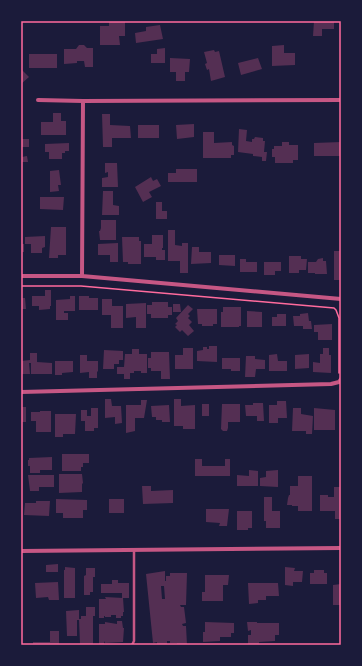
<svg xmlns="http://www.w3.org/2000/svg" width="362" height="666" font-family="Figtree,sans-serif">
	<rect width="100%" height="100%" fill="#1b1b3a"/>
	<path fill="#542f53" fill-rule="evenodd" d="M109,21H125V36H119L120,45H100V26H109Z
		M314,21H334V29H322V36H313Z
		M160,25L163,39L136,43L135,33L146,31V27Z
		M79,45H84L87,48H93V67H85L84,61H77V63L64,64V49H76Z
		M284,45V53H295V65L272,66V46Z
		M165,48V63H151V54H157V49Z
		M214,50L215,52L219,51L225,77L211,81L209,69L207,70L205,64L207,63L204,52Z
		M29,54H57V68H29Z
		M170,58L190,59L189,72H185V81H176V72H170Z
		M258,58L262,69L241,75L238,63Z
		M21,69L29,77L21,84Z
		M53,113H61V121H66V135H41V122H53Z
		M102,114H110V125L130,126L131,138H112V147H103Z
		M194,124V137L177,139L176,125Z
		M138,125H159V138H138Z
		M239,129L247,130L246,141L252,142V139H254L255,137L263,138V141H265L264,152H267L266,161H262V157L253,156V154L238,152Z
		M203,132H214V143L232,142V145L234,146V155H231V158H203Z
		M21,139H29V147H21Z
		M282,142H289V145H298V160H293V163H275V157H272V149H274V146H282Z
		M341,142V156H314V143Z
		M69,143V151H65V153H62V159H49V152H45V144Z
		M27,156L28,162H22V157Z
		M105,163H117L118,187H102V178L108,177V172L105,173Z
		M176,169H197V182H168V173H176Z
		M59,170L61,185H58L59,191L50,192V171Z
		M151,177L153,181L157,179L161,186L149,192L152,197L143,202L135,187Z
		M103,191H113V205L119,206V215H102Z
		M40,197H64L63,210L40,209Z
		M156,202H162V211H167V219H156Z
		M101,220H116V240H100L99,231H100L101,228Z
		M51,227H66V255H58V258H49Z
		M168,230H175V245L182,246V243H188V273H180V261H168Z
		M152,235H163V248H162V250H165V260H156V257H144V244H152Z
		M45,236V247L42,248V253H31V244H25V237Z
		M122,237H139V241H141V264H128V262H123Z
		M118,243V262H110V255H98V244Z
		M21,244H24V252H21Z
		M192,247H199V252H211V263L191,264Z
		M334,251H341V280H334Z
		M219,255H235V266L219,265Z
		M289,256H301V259H307L306,270H299V273H289Z
		M323,258V261H326L327,274H315V273H308V262H316L318,259Z
		M240,259H246V262H257V272H240Z
		M264,262H281V271H275V275H264Z
		M45,290H51V306H50V309L39,310V306H32V296H45Z
		M70,296H75V311H64V313H68V320H56V300L70,299Z
		M79,296H89V298H98V310H79Z
		M21,298H25L26,309H21Z
		M102,299H112V306H123V328H111V315H102Z
		M152,302H168V307H172V315H168V318H151V314H147V305H152Z
		M146,303V328H136V317L126,318V304Z
		M173,304H180L181,312H173Z
		M188,305L193,309L188,314L190,316L188,318L192,322L189,325L194,331L188,336L182,330L180,332L175,327L177,325L175,324L178,321L176,318Z
		M223,307H241V326H239V327H221V312H223Z
		M197,309H217V324H213V326H202V324H198Z
		M247,311L262,312V327H247Z
		M308,313L309,321H311L312,329H303V326H294L293,316H300V314Z
		M277,314H286V326H272V317H277Z
		M332,324V340H318V332H314V325Z
		M209,346H217V362L197,361V351L203,350V347H207V349H209Z
		M183,348H193V369H175V355H183Z
		M323,348H329V355H331V373L313,372V362L320,363V354H323Z
		M132,349H139V354H147V373H141V371H134V373H130V379H124V374H117V367H124L125,354H132Z
		M104,350L123,351V360H119V364H114V369H103Z
		M151,352H169L170,379H161V371H151V368H148V358H151Z
		M30,353H37V362L52,363V374H31V363H29L30,374H21V361L30,360Z
		M277,354L278,361H287V371H269V355Z
		M309,354V368L295,369V355Z
		M80,355H87V361H98V372L97,371V378H89V372L80,373Z
		M246,356H255V359L265,360V369H256L255,377H245Z
		M222,358H240V371H231V369H222Z
		M55,361H73V372L62,373V375H55Z
		M105,399H111L112,406H121L122,423L115,424V417L105,418Z
		M174,399H181V406L195,405V429H183V426H174Z
		M141,400H147L144,418H135V431L126,433V405H141Z
		M277,401H286L287,418H278V423H269V405H277Z
		M253,403H263L264,421H257V416H246L245,405H253Z
		M202,404H209V416H202Z
		M222,404H240V422H228V428L227,431H223L221,429Z
		M169,405L170,422H162V420H156V417H152L151,406Z
		M21,407H26V422H21Z
		M91,408H98V428H94V431H85V421H81V410H87V416H91Z
		M293,408H301V414L313,416L312,434H306V431H292Z
		M314,408L335,410V430H314Z
		M40,411H51V432H36V421H31V412H40Z
		M55,414H76L75,434H63V437H55Z
		M62,454H89V463H83V467H81V471H62Z
		M52,457V470H40V473H30V466H28V460H29V458Z
		M195,459H202V466H225V459H230V476H195Z
		M249,470L258,471V486H237V475L249,476Z
		M278,470V487L260,486V478L266,477V471Z
		M59,474H82L83,483L82,484V492L59,493Z
		M28,475H54V487H39V491H30Z
		M298,476H312V511H298V506H292V505H287L288,498L289,495H290V486H298Z
		M142,486H151V491L173,490V503L143,504Z
		M334,487H341V519H335V511H320V495H328V497H334Z
		M264,497H272V511H280V528H266V521H264Z
		M56,499L87,500V510H83V518H63V513H56Z
		M109,499H124V513H109Z
		M36,501H50L49,516L24,515L25,503H36Z
		M206,509H229L227,526H219L220,523L206,522Z
		M237,511H252V528H248V530H237Z
		M58,564V572H46V565Z
		M65,567L75,568V598H64V570H65Z
		M285,567L295,568L294,571H303L302,582H293V586L285,585Z
		M86,568H95V577H93V592H90V595H84V576L86,575Z
		M314,570H324V573H327V584H310V573H314Z
		M165,571V581H166V576H170V573H187L186,605H180L181,607H184L186,623L182,624L183,626H186L187,645H177V643H170V641H167V644H157V642L153,643L146,574ZM161,586H164L165,599H162Z
		M205,575H229L228,585H223V601H202V592H205Z
		M112,580H118V583H129V598H122V593H101V584H112Z
		M58,582L59,600H49L48,597L36,598L35,583Z
		M248,583H278L279,596H266V600H258V603L249,604Z
		M341,584V605H333V585Z
		M105,597L123,598L124,612H123V616H121V618H116V615H111V617H105V616H104V618H99V599H106Z
		M86,607H95V616H93V644H80L79,619H81V616H86Z
		M79,610V620H77V636H67L66,611Z
		M117,621H122L123,628H124L123,642L105,643L104,641V645H99V624H105V622L117,624Z
		M205,622L234,623V633H231V637H220V641L203,642V632H205Z
		M247,622H257V623H279V635H275V641L259,642V644H248V635H251V630L248,631Z
		M50,631H59V645H33V642H50Z"/>
	<g fill="none" stroke-linecap="round" stroke-linejoin="round">
		<path stroke="#ff6b9d" stroke-width="1.5" d="M21,286H81L334,308L336,310L339,318V373"/>
		<path stroke="#c65784" stroke-width="2.5" d="M132,645L134,641V550"/>
		<path stroke="#c65784" stroke-width="4" d="M38,100L83,101L341,100
			M21,276H82L341,299
			M82,276L83,101
			M21,392L331,384L339,382L341,379
			M21,551L341,548"/>
	</g>
	<rect width="362" height="666" fill="none" stroke="#1b1b3a" stroke-width="44"/>
	<rect x="22" y="22" width="318" height="622" fill="none" stroke="#ff6b9d" stroke-width="1.5"/>
</svg>
